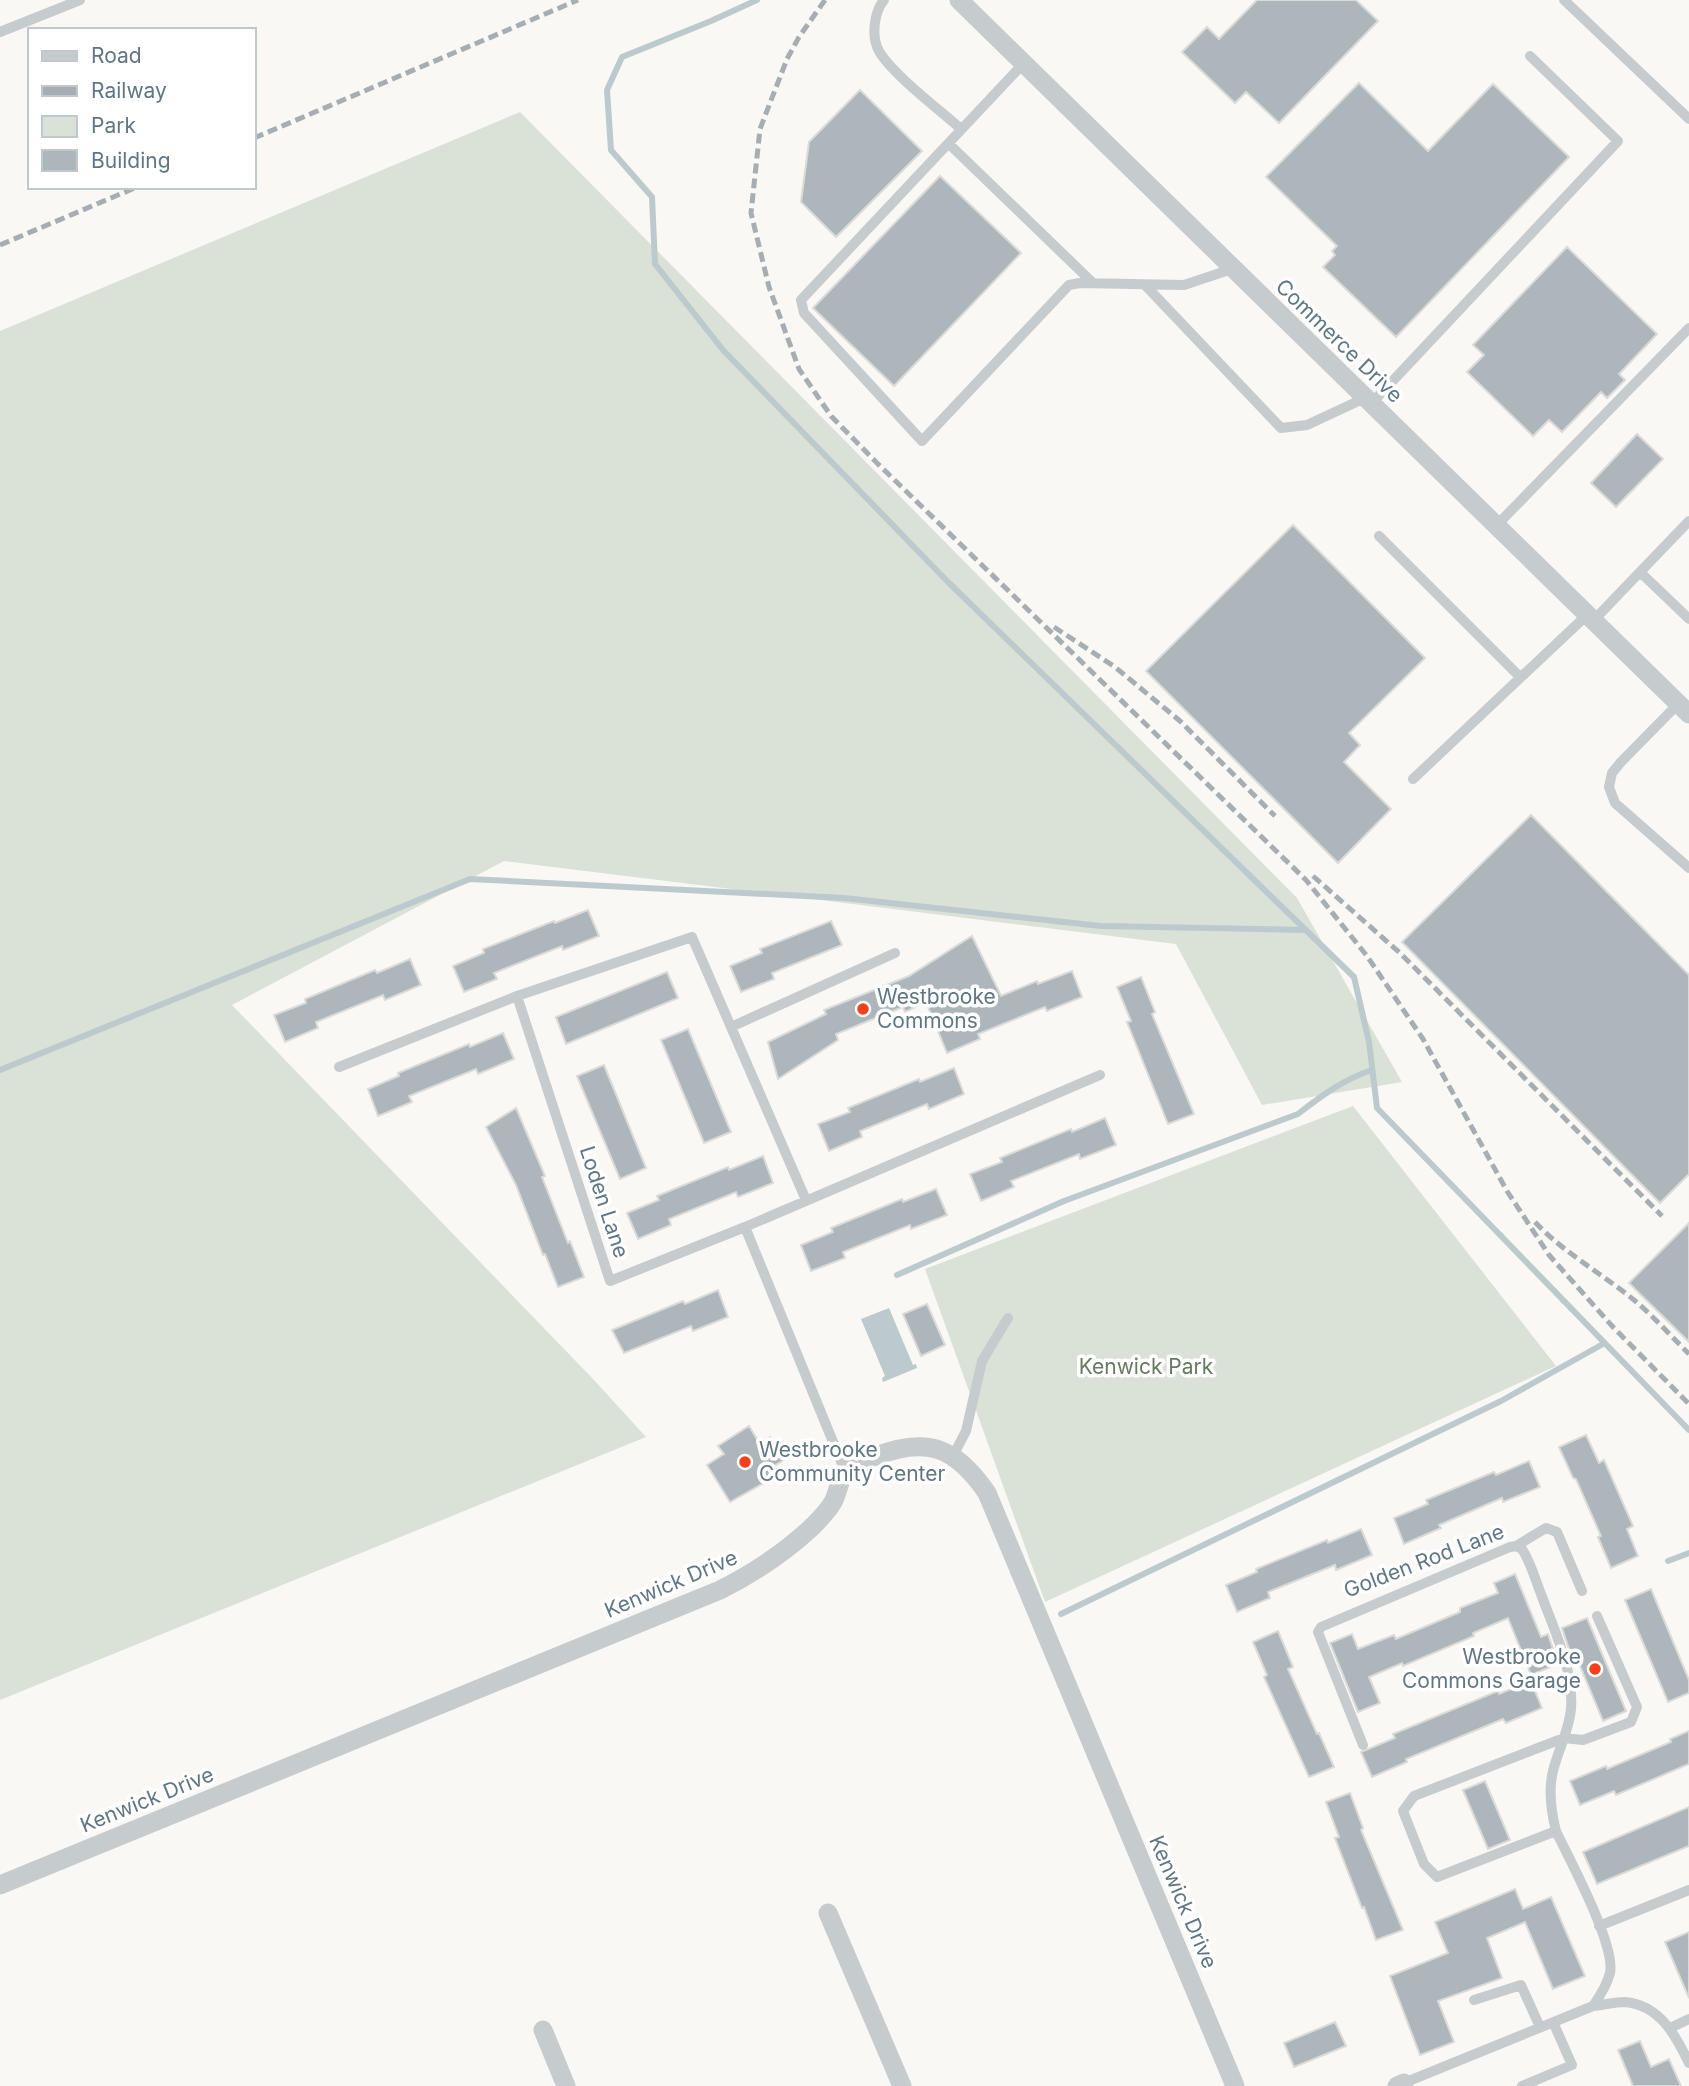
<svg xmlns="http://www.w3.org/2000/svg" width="1689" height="2086" font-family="Inter,sans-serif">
	<rect width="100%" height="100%" fill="#f9f8f5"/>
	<path fill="#dae1d6" d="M520,112L1297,898L1402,1082L1262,1105L1176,944L504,861L232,1005L594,1380L646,1437L0,1700V331Z
		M1353,1106L1556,1366L1045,1602L925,1269Z"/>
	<path fill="#bccace" d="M889,1308L913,1365L916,1364L917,1368L883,1382L882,1378L885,1376L861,1319Z"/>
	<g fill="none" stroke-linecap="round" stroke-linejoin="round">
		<path stroke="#bccace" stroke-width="6" d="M757,0L711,21L622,57L607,90L611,150L652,197L655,264L723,350L947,581L1354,977L1369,1042L1377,1108L1689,1430
			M0,1070L470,879L844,898L1101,926L1306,930
			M897,1275L1064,1201L1298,1114C1321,1096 1344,1079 1372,1070
			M1668,1561L1689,1553
			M1061,1614L1501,1401L1603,1344"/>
	</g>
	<path fill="#acb6bb" stroke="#dadad8" stroke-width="2" d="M1257,0H1356L1378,21L1279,123L1246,92L1235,103L1182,52L1207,27L1219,39Z
		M1359,83L1428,151L1493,84L1569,157L1396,337L1323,267L1335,255L1332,251L1337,246L1266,177Z
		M860,90L922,151L836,237L801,202L809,142Z
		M940,176L1021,253L894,386L813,308Z
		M1567,247L1657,334L1619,374L1625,380L1607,398L1601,392L1562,432L1549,420L1533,436L1467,372L1484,355L1473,345Z
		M1637,434L1663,459L1616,507L1591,483Z
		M1293,525L1425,658L1349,733L1360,745L1344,762L1391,809L1338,863L1146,671Z
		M1531,815L1689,975V1174L1660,1203L1402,942Z
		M588,910L599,936L563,950L562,946L494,973L497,979L464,992L453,966L484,953L483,949L554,921L555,923Z
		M831,921L842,945L772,973L774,979L741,992L730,966L762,953L760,949Z
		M972,936L1001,996L1037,981L1038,984L1072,971L1082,997L1047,1011L1045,1007L978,1034L980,1039L947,1053L926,1002L905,1012L903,1007L836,1034L838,1040L778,1079L768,1042L826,1014L824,1010L909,976Z
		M410,959L421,985L385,1000L383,995L316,1022L318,1028L285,1042L274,1015L306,1003L305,999L375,970L377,973Z
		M667,972L678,998L566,1044L556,1017Z
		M1141,977L1155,1012L1152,1014L1194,1114L1168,1124L1127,1022L1131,1021L1117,987Z
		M688,1029L731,1132L704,1143L661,1040Z
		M503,1033L514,1059L478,1074L476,1069L409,1096L412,1102L378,1116L368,1089L399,1076L398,1073L469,1044L470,1047Z
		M604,1065L646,1168L620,1179L577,1076Z
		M954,1068L964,1094L929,1109L927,1104L860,1131L862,1137L829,1151L818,1124L850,1112L848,1108L919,1079L920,1082Z
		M516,1108L545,1176L542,1177L568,1243L570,1241L584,1277L558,1287L545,1254L543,1255L516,1185L486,1127Z
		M1105,1118L1116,1145L1080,1159L1079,1154L1011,1181L1014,1187L981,1201L970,1174L1002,1162L1000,1158L1071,1129L1072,1132Z
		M763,1156L773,1183L738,1197L736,1192L669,1219L671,1225L638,1239L627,1213L659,1200L657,1196L728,1167L729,1170Z
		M936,1189L947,1215L911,1229L910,1225L843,1252L845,1258L811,1271L801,1245L833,1232L831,1228L902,1199L903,1202Z
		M1689,1223V1342L1629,1283Z
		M718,1290L728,1317L693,1331L691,1326L624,1353L612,1330L683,1301L685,1304Z
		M927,1304L945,1345L921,1356L903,1314Z
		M749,1426L760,1444L770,1437L784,1460L774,1466L778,1475L730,1502L707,1465L724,1454L718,1446Z
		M1586,1435L1599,1463L1604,1460L1633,1526L1627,1529L1638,1556L1611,1568L1598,1537L1601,1536L1576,1479L1573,1478L1559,1447Z
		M1529,1461L1540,1487L1503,1502L1502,1498L1439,1525L1441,1528L1404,1544L1394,1518L1428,1504L1426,1500L1494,1472L1496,1475Z
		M1361,1529L1372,1555L1336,1570L1335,1565L1268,1592L1270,1598L1237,1612L1226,1585L1257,1572L1256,1569L1327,1540L1328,1543Z
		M1515,1574L1541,1637L1548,1634L1558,1664L1531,1675L1508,1618L1473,1633L1474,1636L1403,1666L1402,1663L1369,1677L1380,1703L1358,1712L1330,1643L1352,1634L1358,1649L1394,1635L1396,1639L1460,1612V1608L1498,1593L1494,1583Z
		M1651,1589L1689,1680V1693L1668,1702L1625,1600Z
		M1587,1618L1626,1711L1603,1721L1576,1656L1572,1658L1562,1628Z
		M1278,1631L1293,1667L1288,1669L1317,1734L1319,1733L1334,1767L1309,1777L1264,1677L1267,1675L1253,1642Z
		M1531,1681L1542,1708L1506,1723L1503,1719L1406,1759L1407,1762L1372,1777L1361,1752L1395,1738L1393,1734L1498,1691L1499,1694Z
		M1689,1731V1764L1616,1795L1614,1791L1580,1805L1570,1781L1606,1766L1607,1769L1671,1742L1670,1739Z
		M1485,1781L1510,1840L1488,1849L1463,1790Z
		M1350,1793L1363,1828L1361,1830L1403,1930L1376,1940L1364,1907L1362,1908L1335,1838L1339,1837L1326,1802Z
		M1689,1807V1846L1597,1884L1583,1852Z
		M1515,1889L1523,1909L1551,1897L1585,1976L1553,1989L1525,1922L1487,1938L1502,1978L1438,2001L1454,2042L1420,2055L1390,1976L1448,1953L1435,1922Z
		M1689,1932V1998L1665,1942Z
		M1335,2022L1346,2046L1294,2067L1284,2043Z
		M1640,2041L1651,2067L1669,2059L1681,2086H1633L1618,2050Z"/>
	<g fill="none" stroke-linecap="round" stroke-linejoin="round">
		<path stroke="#c6cbce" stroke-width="10" d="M884,0C874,12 871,37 879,51C892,74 940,110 961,129
			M1564,0L1689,119
			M0,32L80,0
			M1023,64L801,300L804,313L922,441L1069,285L1080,283L1184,285L1232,269
			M949,144L1093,283
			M1145,285L1281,428L1307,425L1365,398
			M1371,404L1618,141L1530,56
			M1496,526L1689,328
			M1379,536L1520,677
			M1640,572L1689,521
			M1593,621L1640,572L1689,619
			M1678,704L1621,762L1612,773L1609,787L1615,803L1689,868
			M1413,779L1587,615
			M731,1027L895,953
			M339,1067L517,996
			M745,1227L610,1281L517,996L692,937L806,1200
			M953,1456L966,1431L982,1361L1008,1318
			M845,1471L745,1227L1100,1075
			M1516,1546L1546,1528L1557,1532L1582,1591
			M1363,1745L1318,1632L1321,1627L1510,1547L1516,1546L1522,1549C1531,1563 1535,1579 1541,1594C1554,1630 1574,1670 1571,1709C1569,1731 1558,1750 1553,1771C1548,1791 1551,1811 1556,1831C1569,1859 1616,1945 1610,1973C1607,1985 1600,1996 1593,2006L1404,2083
			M1556,1831L1437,1877L1424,1864L1403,1811L1414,1796L1564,1738L1583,1740L1631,1722L1637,1707L1597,1616
			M1599,1926L1689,1890
			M1474,2000L1521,1985L1540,2027
			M1593,2006C1603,2005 1615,2002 1625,2002C1660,2005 1676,2036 1689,2063
			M1670,2028L1689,2019
			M1522,2086L1572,2065L1553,2022"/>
		<path stroke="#c6cbce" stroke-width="19" d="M959,0L1689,714
			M0,1885L720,1590C754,1573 784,1553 812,1527C819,1520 828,1511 833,1502C838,1493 839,1480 845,1472C850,1464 864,1460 873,1457C926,1436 955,1446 987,1493L1235,2086
			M828,1913L902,2086
			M543,2030L566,2086
			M1397,2086L1404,2083"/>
		<path stroke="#a6aeb3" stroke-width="5" stroke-dasharray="10 5" stroke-linecap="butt" d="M825,0L799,37L787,59L760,129L751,213L769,287L799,369L831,416L877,463L1306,880L1367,956L1423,1039L1507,1191L1549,1255L1613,1327L1689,1404
			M254,138L578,0
			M0,245L137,187
			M1054,627L1115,667L1180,721L1275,816
			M1313,876L1400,953L1662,1216
			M1535,1222C1564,1253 1601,1273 1634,1300C1653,1316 1671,1336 1689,1354"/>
	</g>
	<g fill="#f4401b" stroke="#fff" stroke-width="2.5">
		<circle cx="863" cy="1009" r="7"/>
		<circle cx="745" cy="1462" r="7"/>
		<circle cx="1595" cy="1669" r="7"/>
	</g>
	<g text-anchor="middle" stroke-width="7" stroke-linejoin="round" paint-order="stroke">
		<g font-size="21" fill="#617683" stroke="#fff">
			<text transform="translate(1339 341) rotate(44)" y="7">Commerce Drive</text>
			<text transform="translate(604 1202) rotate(72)" y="7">Loden Lane</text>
			<text transform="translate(1424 1561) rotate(-21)" y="7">Golden Rod Lane</text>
			<text transform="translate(671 1584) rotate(-23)" y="7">Kenwick Drive</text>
			<text transform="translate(147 1800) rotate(-22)" y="7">Kenwick Drive</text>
			<text transform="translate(1183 1902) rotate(67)" y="7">Kenwick Drive</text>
		</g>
		<g font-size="21" fill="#617683" stroke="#fff" text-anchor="start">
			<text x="877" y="1004">Westbrooke<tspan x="877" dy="24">Commons</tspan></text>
			<text x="759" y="1457">Westbrooke<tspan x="759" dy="24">Community Center</tspan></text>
			<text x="1581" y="1664" text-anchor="end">Westbrooke<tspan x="1581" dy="24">Commons Garage</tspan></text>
		</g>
		<g font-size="21" fill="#667a60" stroke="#fff">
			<text x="1146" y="1374">Kenwick Park</text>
		</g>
	</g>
	<rect x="28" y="28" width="228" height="161" fill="#ffffff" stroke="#c0c8cd" stroke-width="2"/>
	<rect x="42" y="51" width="35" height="10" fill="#c6cbce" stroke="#c0c8cd" stroke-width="2"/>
	<text x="91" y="63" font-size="21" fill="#617683">Road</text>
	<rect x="42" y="86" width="35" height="10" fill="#a6aeb3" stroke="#c0c8cd" stroke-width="2"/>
	<text x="91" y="98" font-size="21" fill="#617683">Railway</text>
	<rect x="42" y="116" width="35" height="21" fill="#dae1d6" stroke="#c0c8cd" stroke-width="2"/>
	<text x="91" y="133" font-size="21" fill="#617683">Park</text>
	<rect x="42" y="150" width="35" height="21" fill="#acb6bb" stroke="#c0c8cd" stroke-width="2"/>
	<text x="91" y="168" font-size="21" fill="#617683">Building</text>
</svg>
